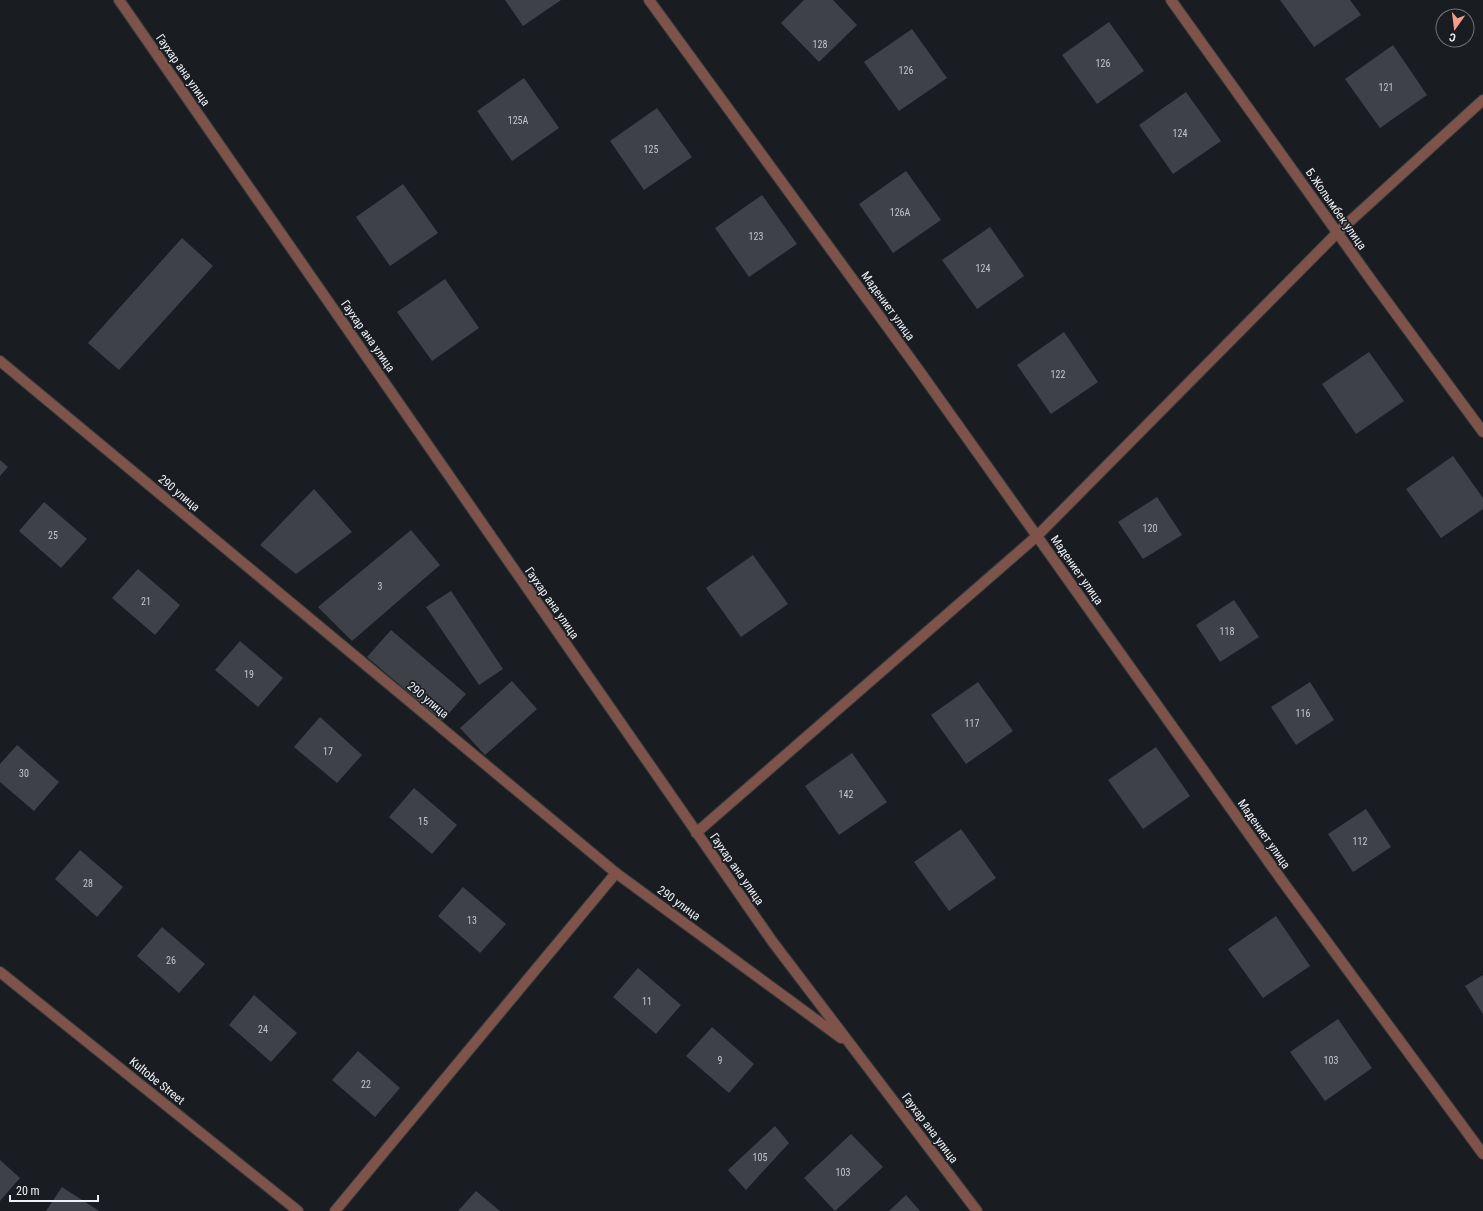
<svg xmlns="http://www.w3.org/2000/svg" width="1483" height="1211" font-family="'Roboto Condensed',sans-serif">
	<rect width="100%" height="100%" fill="#191d22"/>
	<path fill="#3e4248" d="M505,0H561L523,26Z
		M804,0H833L857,25L819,62L781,23Z
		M1280,0H1350L1361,15L1314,47Z
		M1109,22L1144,71L1097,104L1062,55Z
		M912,29L947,78L899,111L864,62Z
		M1393,45L1427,95L1380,128L1345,79Z
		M524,78L559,128L512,161L477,111Z
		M1186,92L1221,141L1173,174L1139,125Z
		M657,108L692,157L644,190L610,141Z
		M906,171L941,220L893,253L859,204Z
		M403,184L438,233L390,266L356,217Z
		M762,195L797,244L749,277L715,228Z
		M990,227L1024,276L977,309L942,260Z
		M182,238L213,266L119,370L88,343Z
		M445,279L479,328L432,361L397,312Z
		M1064,332L1098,382L1051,414L1017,365Z
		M1369,352L1404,401L1356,434L1322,384Z
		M1453,456L1483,498V509L1441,538L1406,489Z
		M0,460L8,467L0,476Z
		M314,489L352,532L296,574L260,545Z
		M1157,497L1182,535L1143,559L1118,522Z
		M44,502L87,539L61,568L19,531Z
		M411,530L440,565L352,641L318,607Z
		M753,555L788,604L741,637L706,588Z
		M138,569L180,605L155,635L112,598Z
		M451,591L503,669L479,685L426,607Z
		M1234,600L1259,637L1220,662L1196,625Z
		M391,630L466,694L442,721L367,657Z
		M240,641L283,678L258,707L215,670Z
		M512,681L537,709L485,755L460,728Z
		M978,682L1013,731L966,764L931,715Z
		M1310,682L1334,720L1296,745L1271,707Z
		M320,717L362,755L337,783L294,747Z
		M17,745L59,782L34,811L0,782V764Z
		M1156,747L1190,796L1143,829L1108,780Z
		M852,753L887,802L839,835L805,786Z
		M414,788L457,825L432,854L389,817Z
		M1366,809L1391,847L1353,872L1328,834Z
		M961,829L996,878L949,911L914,862Z
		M80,850L123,887L97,917L55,879Z
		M463,887L506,924L480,953L438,916Z
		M1276,916L1310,966L1263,998L1228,949Z
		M162,927L205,964L179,993L137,956Z
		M638,968L681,1005L656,1034L613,997Z
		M1483,975V1014L1465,986Z
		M254,995L297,1033L271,1062L229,1025Z
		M1338,1019L1372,1068L1325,1101L1290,1052Z
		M712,1027L754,1064L729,1093L686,1056Z
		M358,1051L400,1088L375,1117L332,1080Z
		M775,1126L789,1143L746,1190L728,1170Z
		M851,1134L883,1167L835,1211L804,1178Z
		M0,1160L20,1178L0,1201Z
		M62,1187L99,1211H46Z
		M476,1191L500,1211H458Z
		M906,1195L920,1211H889Z"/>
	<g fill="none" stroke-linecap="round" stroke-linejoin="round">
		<defs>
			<path id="service" d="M335,1211L616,873"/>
			<path id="minor" d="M119,0L772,941L977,1211
				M649,0L918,369L1283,882L1483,1154
				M1171,0L1374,284L1483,432
				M0,361L616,873L841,1038
				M696,833L1037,536L1337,233L1483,100
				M0,972L298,1211"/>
		</defs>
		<use href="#service" stroke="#373b40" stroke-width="12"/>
		<use href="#minor" stroke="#373b40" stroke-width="12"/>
		<use href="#service" stroke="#7e544a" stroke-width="10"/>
		<use href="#minor" stroke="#7e544a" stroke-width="10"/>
	</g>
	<g text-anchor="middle" stroke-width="3.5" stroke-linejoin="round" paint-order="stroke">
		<g font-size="10" fill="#c2c5ca">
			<text x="820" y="48">128</text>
			<text x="1103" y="67">126</text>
			<text x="906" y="74">126</text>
			<text x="1386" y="91">121</text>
			<text x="518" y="124">125А</text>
			<text x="1180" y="137">124</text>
			<text x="651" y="153">125</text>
			<text x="900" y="216">126А</text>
			<text x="756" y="240">123</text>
			<text x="983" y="272">124</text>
			<text x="1058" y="378">122</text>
			<text x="1150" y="532">120</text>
			<text x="53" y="539">25</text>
			<text x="380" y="590">3</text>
			<text x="146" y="605">21</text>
			<text x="1227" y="635">118</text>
			<text x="249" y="678">19</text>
			<text x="1303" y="717">116</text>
			<text x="972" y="727">117</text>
			<text x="328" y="755">17</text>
			<text x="24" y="777">30</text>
			<text x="846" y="798">142</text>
			<text x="423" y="825">15</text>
			<text x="1360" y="845">112</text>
			<text x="88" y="887">28</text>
			<text x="472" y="924">13</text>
			<text x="171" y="964">26</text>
			<text x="647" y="1005">11</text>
			<text x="263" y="1033">24</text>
			<text x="720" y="1064">9</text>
			<text x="1331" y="1064">103</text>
			<text x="366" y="1088">22</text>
			<text x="760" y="1161">105</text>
			<text x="843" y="1176">103</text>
		</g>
		<g font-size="12" fill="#eef1f5" stroke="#191d22">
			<text transform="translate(183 70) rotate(55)" y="4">Гаухар ана улица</text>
			<text transform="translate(1336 209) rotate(55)" y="4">Б.Жолымбек улица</text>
			<text transform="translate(888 306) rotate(54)" y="4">Мадениет улица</text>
			<text transform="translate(368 336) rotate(55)" y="4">Гаухар ана улица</text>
			<text transform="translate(179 493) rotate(40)" y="4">290 улица</text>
			<text transform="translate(1077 570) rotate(55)" y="4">Мадениет улица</text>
			<text transform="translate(552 603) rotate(55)" y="4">Гаухар ана улица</text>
			<text transform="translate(428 700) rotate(40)" y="4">290 улица</text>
			<text transform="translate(1264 834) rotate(55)" y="4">Мадениет улица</text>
			<text transform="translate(737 869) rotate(55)" y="4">Гаухар ана улица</text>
			<text transform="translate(679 903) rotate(36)" y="4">290 улица</text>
			<text transform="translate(157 1081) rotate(39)" y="4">Kultobe Street</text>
			<text transform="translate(930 1128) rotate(53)" y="4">Гаухар ана улица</text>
		</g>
	</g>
	<g transform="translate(1455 28) rotate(194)"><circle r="19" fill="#191d22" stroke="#6e7276"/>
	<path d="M0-3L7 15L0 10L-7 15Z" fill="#f49d8b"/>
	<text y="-6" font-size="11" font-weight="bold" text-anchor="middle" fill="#eef1f5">С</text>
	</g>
	<path d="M10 1195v6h88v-6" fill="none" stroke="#eef1f5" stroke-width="2"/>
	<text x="16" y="1195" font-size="12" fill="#eef1f5" stroke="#191d22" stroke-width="3" paint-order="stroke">20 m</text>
</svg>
